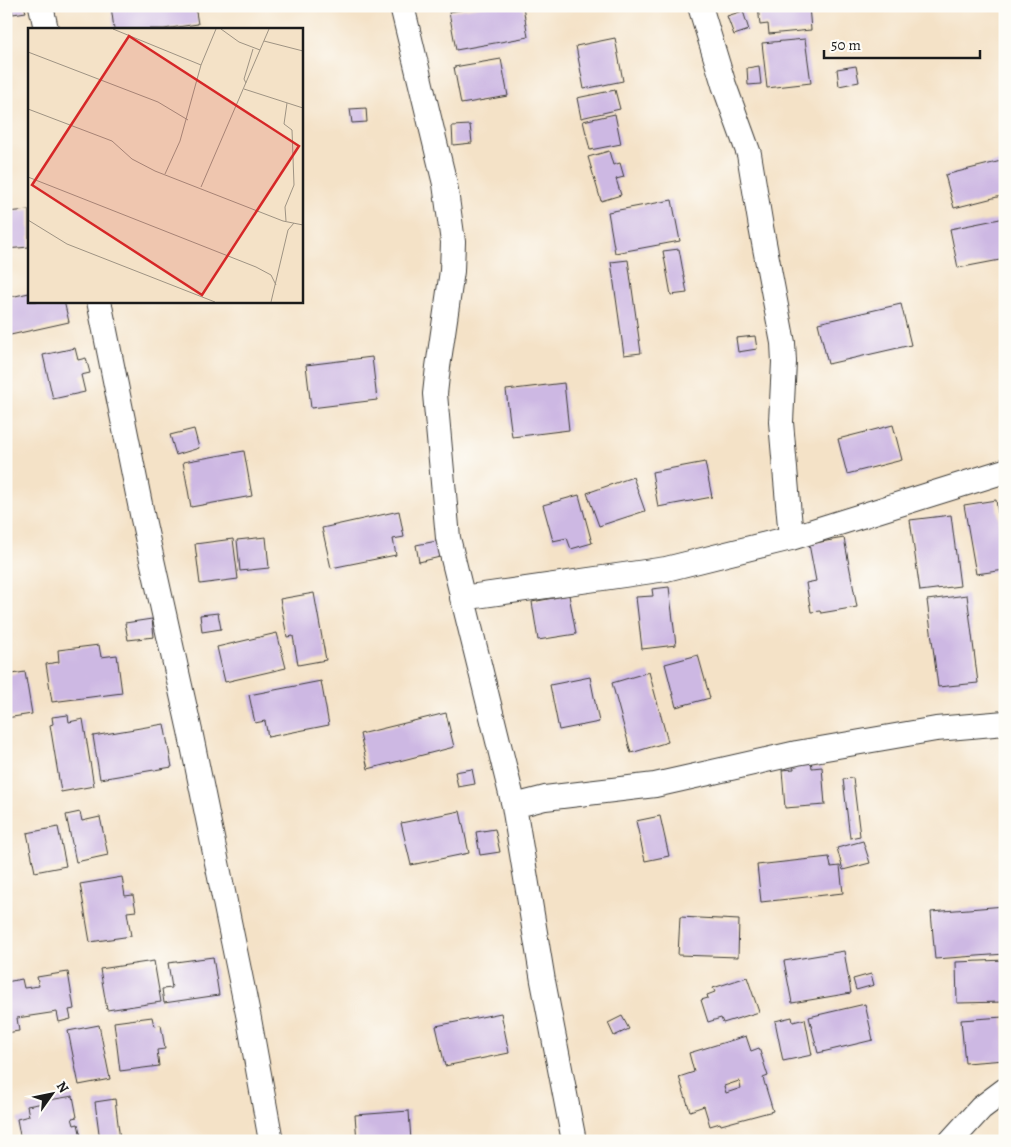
<svg xmlns="http://www.w3.org/2000/svg" width="1011" height="1147" font-family="Alegreya,serif">
	<rect width="100%" height="100%" fill="#fdfcf7"/>
	<filter id="ink" filterUnits="userSpaceOnUse"><feTurbulence type="fractalNoise" baseFrequency=".02" numOctaves="2"/><feDisplacementMap in="SourceGraphic" scale="10" xChannelSelector="R" yChannelSelector="G"/><feConvolveMatrix kernelMatrix="1 2 1 2 8 2 1 2 1" color-interpolation-filters="sRGB"/></filter>
	<filter id="wash" filterUnits="userSpaceOnUse"><feTurbulence type="fractalNoise" baseFrequency=".0096" numOctaves="4" result="noise"/><feDisplacementMap in="SourceGraphic" scale="20" xChannelSelector="R" yChannelSelector="G"/><feGaussianBlur stdDeviation="1.12" result="paint"/><feColorMatrix in="noise" values="0 0 0 0 0 0 0 0 0 0 0 0 0 0 0 0 0 1.4 0 .05"/><feComposite in="paint" operator="in"/></filter>
	<g filter="url(#wash)">
		<rect width="100%" height="100%" fill="#f4e2c7"/>
		<g id="blocks">
			<path fill="#cdb8e3" fill-rule="evenodd" d="M11,6H24L26,12L13,14Z
				M111,6H195L198,24L164,29H114Z
				M483,6H523L528,37L456,50L449,12Z
				M758,6H809L811,30L769,34L768,24L760,25Z
				M743,11L749,30L734,35L727,16Z
				M615,38L623,81L584,89L576,46Z
				M805,39L811,83L767,88L762,43Z
				M501,59L508,96L461,104L454,67Z
				M759,66L761,84L748,85L747,68Z
				M856,66L859,82L839,86L837,69Z
				M615,90L620,109L581,118L577,98Z
				M366,108L367,122L352,123L350,109Z
				M615,114L621,144L590,150L583,121Z
				M470,125L472,143L453,145L452,126Z
				M609,151L613,165L620,163L624,177L616,179L621,195L601,201L588,157Z
				M1005,160V195L954,208L945,175Z
				M672,200L680,241L615,253L608,212Z
				M29,210V247L6,249V212Z
				M1005,218V259L958,268L950,229Z
				M679,249L687,293L671,295L663,251Z
				M628,260L641,353L624,355L611,262Z
				M29,293V301H64L69,322L6,336V298Z
				M901,304L911,345L828,364L818,323Z
				M755,336L757,349L738,352L736,338Z
				M75,348L78,360L86,358L90,373L81,375L85,392L53,399L43,355Z
				M372,357L377,400L311,408L306,365Z
				M564,383L569,430L512,437L506,390Z
				M893,425L902,460L847,474L838,439Z
				M194,429L199,448L176,455L170,435Z
				M244,451L252,496L191,507L183,462Z
				M705,462L712,497L658,507L652,472Z
				M633,477L645,511L599,526L587,493Z
				M579,495L592,543L571,549L567,538L553,541L543,505Z
				M996,500L1002,541H1005V570L976,574L964,505Z
				M399,511L404,537L393,539L396,555L331,568L322,528Z
				M951,515L960,586L920,591L910,520Z
				M266,537L269,568L240,571L237,540Z
				M844,538L857,607L821,613L820,611L811,612L806,583L816,581L809,544Z
				M233,539L238,579L200,584L195,544Z
				M437,541L440,557L419,562L416,545Z
				M669,587L676,645L642,649L636,597L653,596L652,589Z
				M6,593H7L11,618L6,619Z
				M314,593L326,660L298,665L293,636L287,637L280,599Z
				M569,595L576,634L538,640L532,602Z
				M967,595L978,683L938,687L927,600Z
				M218,613L221,629L202,632L200,615Z
				M152,619L154,637L128,640L125,623Z
				M277,633L286,668L225,682L217,647Z
				M99,645L101,657L117,655L122,693L52,702L46,664L59,662L58,650Z
				M698,655L710,698L676,707L665,664Z
				M25,672L32,714L6,718V675Z
				M649,672L668,742L631,753L612,683Z
				M590,677L599,722L559,730L550,685Z
				M321,681L329,725L268,737L265,721L255,723L249,695Z
				M446,713L454,747L368,769L360,734Z
				M68,715L69,722L83,719L94,786L61,792L50,725L53,724L52,717Z
				M164,724L172,767L100,779L93,736Z
				M811,760L812,768L822,767L825,805L785,808L782,770L794,769L793,761Z
				M472,769L475,784L458,787L455,772Z
				M853,778L860,836L850,838L843,779Z
				M460,811L469,853L411,865L401,823Z
				M80,812L82,821L100,817L108,855L76,862L66,815Z
				M660,816L669,856L645,861L636,821Z
				M58,827L66,866L35,872L27,833Z
				M495,829L500,852L480,855L476,832Z
				M863,841L870,863L843,870L837,848Z
				M829,857L831,867L840,866L843,893L761,902L757,865Z
				M122,877L125,896L133,895L136,911L127,912L131,936L90,942L80,884Z
				M1005,906V954L935,959L931,912Z
				M680,917L739,920L738,957L678,955Z
				M844,951L851,993L792,1003L784,961Z
				M213,957L219,995L164,1003L162,989L172,988L168,963Z
				M1005,960V1002L957,1003L956,962Z
				M154,961L161,1002L107,1010L100,969Z
				M68,972L74,1009L69,1010L71,1019L59,1022L57,1012L17,1018L19,1031L6,1033V982L22,979L24,988L39,986L37,977Z
				M871,974L874,985L856,990L853,979Z
				M747,977L759,1012L723,1023L721,1018L708,1022L701,1000L708,998L707,995L715,992L713,988Z
				M865,1004L873,1040L818,1053L809,1017Z
				M501,1013L509,1053L445,1066L436,1026Z
				M622,1016L629,1029L614,1036L608,1023Z
				M152,1017L154,1026L161,1025L165,1049L157,1050L159,1066L120,1071L114,1022Z
				M792,1017L793,1022L805,1019L812,1055L783,1061L775,1021Z
				M1003,1017L1005,1060L965,1063L961,1020Z
				M99,1025L110,1079L79,1085L68,1031Z
				M746,1036L751,1051L759,1048L768,1076L763,1078L773,1111L721,1125L720,1123L710,1126L704,1106L690,1111L679,1077L694,1072L689,1053ZM739,1081L741,1088L726,1093L724,1086Z
				M73,1096L77,1117L72,1118L74,1125L78,1124L82,1141H21L17,1119L29,1116L27,1106L49,1102V1100Z
				M115,1099L120,1140L100,1141L95,1102Z
				M409,1111L411,1141H357L355,1115Z"/>
		</g>
	</g>
	<g filter="url(#ink)">
		<use href="#blocks" fill-opacity="0" stroke="#3c3a36" stroke-width="1"/>
		<g fill="none" stroke-linecap="round" stroke-linejoin="round">
			<defs>
				<path id="street" d="M41,6L46,29
					M402,6L445,184L453,242L452,271L438,367L435,394L448,538L514,806L543,981L574,1141
					M700,6L724,85L749,154L761,227L783,343L784,362L781,422L791,538
					M99,301L143,519L190,731L249,1019L271,1141
					M462,598L666,569L791,538L1005,471
					M514,806L545,798L655,785L797,753L936,729L1005,723
					M951,1141L981,1108L1005,1090"/>
			</defs>
			<use href="#street" stroke="#3c3a36" stroke-width="26"/>
			<use href="#street" stroke="#fff" stroke-width="24"/>
		</g>
	</g>
	<g transform="translate(28 28)">
		<rect width="275" height="275" fill="#f4e2c7"/>
		<path fill="none" stroke="#9e9383" stroke-width="1" d="M85,1L173,37M193,1L211,14L232,22M236,13L275,23M0,24L130,74L160,92M218,55L216,51L225,21M216,61L275,80M0,81L84,113L104,131L127,143L255,193L275,197M137,146L152,113L173,37L188,1M0,149L228,239L243,247L248,257M173,159L241,1M0,192L39,216L187,274M258,193L257,179L266,157L264,102L256,96L259,75M243,274L260,202L266,195"/>
		<path fill="#d62828" fill-opacity="0.15" stroke="#d62828" stroke-width="2.5" d="M101,8L271,118L174,267L4,157Z"/>
		<rect width="275" height="275" fill="none" stroke="#1c1c1c" stroke-width="2.5"/>
	</g>
	<rect width="1011" height="1147" fill="none" stroke="#fdfcf7" stroke-width="25"/>
	<g transform="translate(52 1094) rotate(57)" stroke="#fdfcf7" stroke-width="4" paint-order="stroke">
	<path d="M0-4L9 19L0 12L-9 19Z" fill="#1c1c1c"/>
	<text y="-8" font-size="14" font-weight="bold" text-anchor="middle" fill="#1c1c1c">N</text>
	</g>
	<path d="M824 50v8h156v-8" fill="none" stroke="#1c1c1c" stroke-width="2.5"/>
	<text x="831" y="50" font-size="15" fill="#1c1c1c" stroke="#fdfcf7" stroke-width="4" paint-order="stroke">50 m</text>
</svg>
